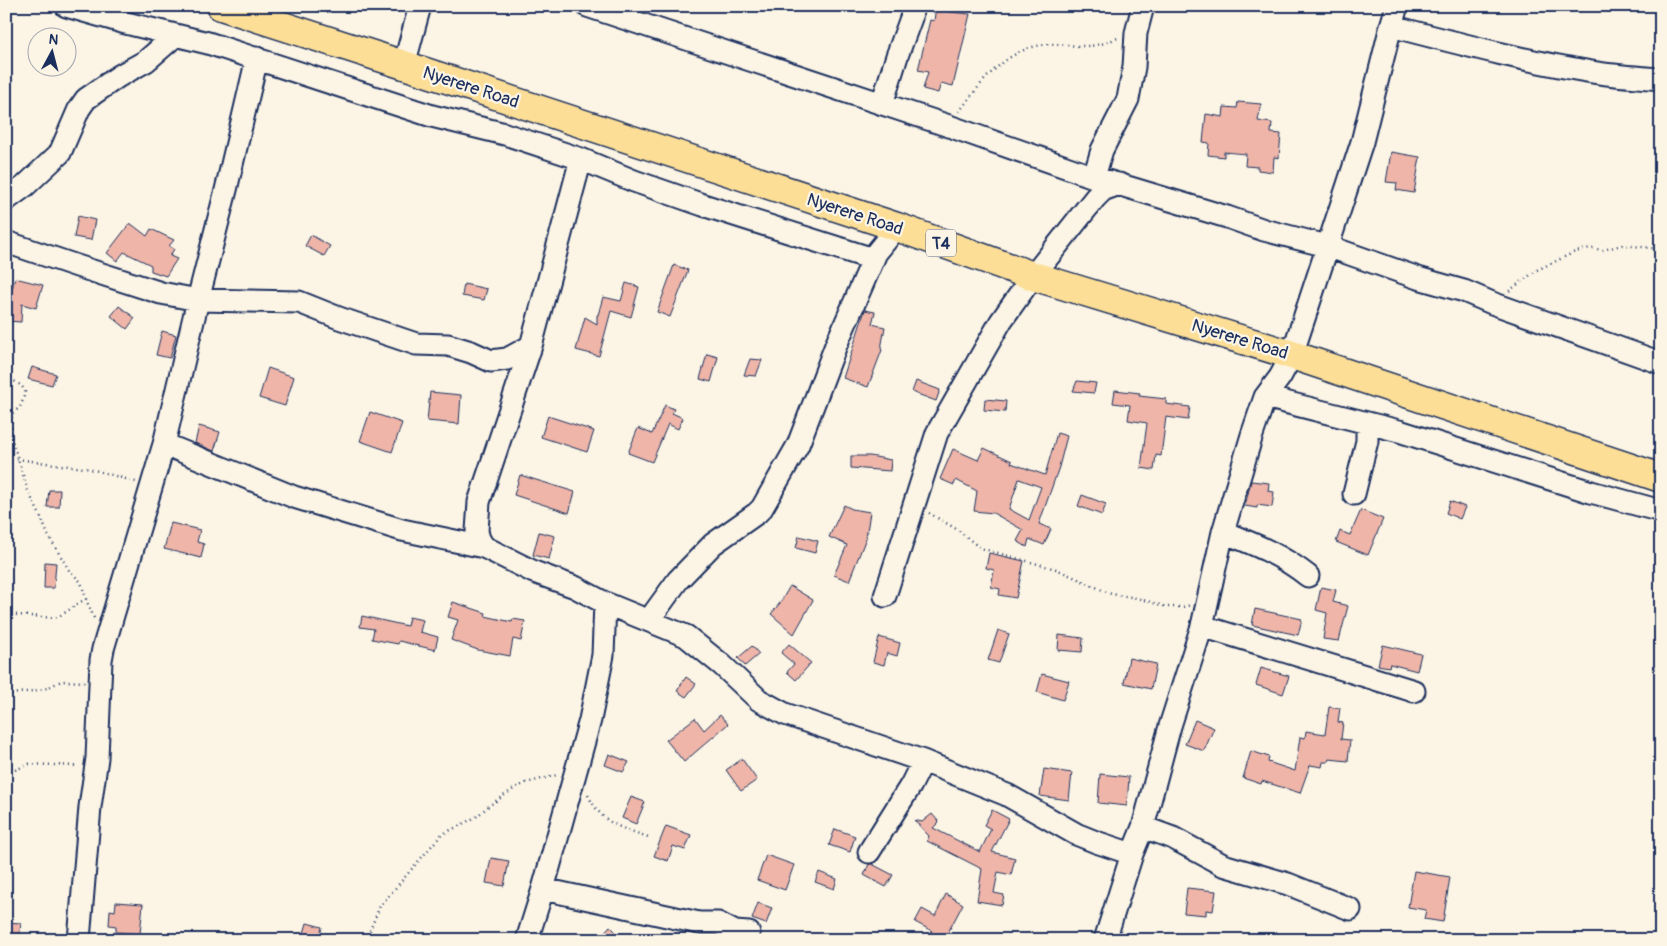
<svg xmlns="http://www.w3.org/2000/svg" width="1667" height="946" font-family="Pangolin,sans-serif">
	<rect width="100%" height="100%" fill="#fcf5e5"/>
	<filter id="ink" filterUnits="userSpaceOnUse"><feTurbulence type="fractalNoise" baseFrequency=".02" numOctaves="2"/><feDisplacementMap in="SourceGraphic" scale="10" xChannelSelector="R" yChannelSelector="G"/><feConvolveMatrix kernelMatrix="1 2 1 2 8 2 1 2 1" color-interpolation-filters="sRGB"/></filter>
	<g filter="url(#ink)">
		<path fill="#eeb5a8" stroke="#1b2f5e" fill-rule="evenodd" d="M936,6H951L950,12L970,14L953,86L941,83L938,93L923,89L928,72L918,70L930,20L934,21Z
			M1238,102L1261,104L1258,121L1272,123L1271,133L1281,134L1279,158L1274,157L1273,172L1258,170V167L1245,166L1246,154L1224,152V157L1208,155L1209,143L1203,142L1206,114L1223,117L1224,107L1237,108Z
			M1391,152L1420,157L1414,193L1396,190L1397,183L1386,182Z
			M78,216L95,220L91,240L74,237Z
			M130,223L147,236L151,229L174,240L169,246L174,249L170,256L177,259L166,276L151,271V265L124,252L117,261L107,253Z
			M311,235L330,246L324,256L305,246Z
			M674,265L688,270L670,317L657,312Z
			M15,278L43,285L36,308L22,304L21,322L6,321V311Z
			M626,283L639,287L631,317L611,311L599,356L576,350L585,317L597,324V315H598L603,297L621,301Z
			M464,284L487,289L484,300L462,296Z
			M119,306L135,318L127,329L111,316Z
			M865,310L875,312L872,324L885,327L881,349L882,350L868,387L843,378Z
			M162,331L176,335L170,358L156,355Z
			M707,354L718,357L711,382L700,379Z
			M750,359L762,360L756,376L744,375Z
			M32,367L56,374L52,385L28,379Z
			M268,368L294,377L285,406L259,398Z
			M916,381L940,390L936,401L912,392Z
			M1077,381L1096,383L1094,393L1073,391Z
			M1115,390L1140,393L1139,396L1166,399V404L1190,407L1188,420L1166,417L1161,456L1156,455L1154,470L1141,468L1147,423L1128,420L1130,405L1113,403Z
			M430,392L461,395L459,424L427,421Z
			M985,399L1006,401L1005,412L984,410Z
			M665,405L674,409L672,413L683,418L678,429L668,424L652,462L628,453L638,428L652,434Z
			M370,412L402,423L392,452L360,441Z
			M548,416L594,431L587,452L541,437Z
			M199,426L220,432L214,451L195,443Z
			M1057,433L1067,436L1059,467L1039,524L1051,529L1044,545L1029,539L1027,547L1017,541L1023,530L993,513L974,511L977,491L956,480L954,485L940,479L953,449L978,460L984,448L1012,461L1011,463L1045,475ZM1019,479L1041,487L1029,520L1009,509Z
			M851,456H870L891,460L890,471L851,468Z
			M520,475L575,492L569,513L514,495Z
			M1251,481L1269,483L1268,491L1274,492L1272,507L1257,505V508L1245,506Z
			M49,490H60L59,507H47Z
			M1082,495L1106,504L1102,515L1078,506Z
			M1450,501L1465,507L1460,519L1446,513Z
			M844,505L852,509L870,512L866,538L849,581L834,575L847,545L829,537Z
			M1361,510L1383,519L1368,555L1336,542L1340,531L1350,535Z
			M171,523L200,530L197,542L204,544L201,558L164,549Z
			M539,532L555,536L549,559L533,555Z
			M799,536L818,541L815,553L796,548Z
			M989,553L1024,561L1016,598L999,595L1000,589L991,587L994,570L986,568Z
			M45,562L56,563L54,588H44Z
			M790,586L813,600L794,634L771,614L780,603Z
			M1321,587L1336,590L1333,602L1348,606L1339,641L1323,639L1327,613L1316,610Z
			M453,602L486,613L485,616L512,622L513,619L525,621L521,641L513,639L510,656L478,650L451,640L458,620L448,617Z
			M1255,609L1302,619L1298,635L1252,625Z
			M362,616L407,626L409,617L423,620L420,632L438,637L435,650L399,641L398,644L372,639L374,629L360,627Z
			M998,630L1009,634L999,663L988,660Z
			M1059,635L1083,638L1082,652L1058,650Z
			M879,637L900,643L897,656L887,653L884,665L873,662Z
			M789,644L811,663L796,680L787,672L794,664L781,653Z
			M1383,645L1421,654L1417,671L1390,664L1389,667L1378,665Z
			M752,646L759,654L745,666L738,658Z
			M1129,658L1156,664L1151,689L1124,683Z
			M1261,668L1289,676L1283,694L1256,685Z
			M1042,674L1069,681L1063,700L1037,692Z
			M686,677L696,684L686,697L677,691Z
			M1329,707L1340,708L1338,722L1343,723L1341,739L1350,740L1348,761L1329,759L1328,762H1323L1322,767L1310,765L1300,793L1262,781L1261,784L1243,778L1251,751L1269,757L1268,762L1295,771L1300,737L1305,738L1306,731L1325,734Z
			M720,715L728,724L684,762L666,740L695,718L704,730Z
			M1195,720L1214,728L1204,751L1185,744Z
			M609,754L629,762L623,772L605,765Z
			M742,759L757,780L741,791L726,770Z
			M1044,769L1072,773L1069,800L1040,796Z
			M1100,774L1129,777L1127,806L1098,803Z
			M631,797L645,802L636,824L622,818Z
			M992,810L1009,819L992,852L1015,858L1011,875L998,872L994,893L1004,895L1002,905L977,901L982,869L927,841L929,836L914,820L922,822L932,814L939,822L933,828L980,852L991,829L984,825Z
			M666,826L691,835L685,850L673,846L668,861L654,856Z
			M835,829L855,836L850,852L829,845Z
			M766,855L794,865L785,890L757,880Z
			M491,858L509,861L504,886L486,883Z
			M869,864H872L893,875L886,887L864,875Z
			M1414,871L1450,877L1443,922L1424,919L1426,910L1408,907Z
			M819,872L837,879L834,889L815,882Z
			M1187,888L1216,891L1213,911L1206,910V915L1184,913Z
			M946,894L963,904L944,940H937L929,936L932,931L915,922L922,909L935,916Z
			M116,902L143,904L140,934L116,932V926L109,925L110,910L115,911Z
			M758,903L772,908L766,924L752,919Z
			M6,922L21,923L19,940H6Z
			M307,923L322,927L319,940H302Z
			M610,926L624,940H597Z"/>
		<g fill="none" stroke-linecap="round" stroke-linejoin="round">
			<defs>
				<path id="minor" d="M66,6L122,22L208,43L432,116L505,134L581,159L634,181L703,205L873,259
					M587,6L949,126L1094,177L1227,217L1264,230L1327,246L1418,278L1464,291L1492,303L1661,363
					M1391,26C1457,43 1524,61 1592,72C1615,76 1638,77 1661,79
					M404,65L420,6
					M882,104L897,56L911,18L913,6
					M581,159L531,346L479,502L477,531L479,539L484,547L534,572L575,587L605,603L686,636L722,665L759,700L785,714L923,761L1007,795L1076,834L1096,842L1132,854
					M1094,177L1102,150L1128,99L1134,67L1136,33L1143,6
					M6,200L25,186L60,153L79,109L86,99L119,76L146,61L176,35
					M6,242L77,266L161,293L198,300L299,302L339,318L416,344L448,345L471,352L491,361L507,359L531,346
					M1265,397L1399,431L1591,492L1661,511
					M164,444L294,497L402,530L484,547
					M1354,494L1367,441V423
					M1223,532C1254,544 1282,555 1308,576
					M885,596L937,433L1001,321L1033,276L1095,198L1103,190L1119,184
					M649,620L678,580L713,544L757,513L762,508L798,445L836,345L876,253L897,227
					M1202,626L1414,691
					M1143,827L1173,838L1223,865L1288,884L1350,909
					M869,852L911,785L923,761
					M543,889L699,923H718L735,932L749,933
					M79,940L90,807L97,758L101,660L103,649L164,444L198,300L226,190L257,58
					M527,940L543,889L590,720L603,655L605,603
					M1105,940L1132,854L1143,827L1170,726L1202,626L1223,532L1252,435L1265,397L1280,377L1292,355L1362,142L1391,26L1397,6"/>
				<path id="highway" d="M221,6L404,65L897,227L1033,276L1292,355L1661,478"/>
			</defs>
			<use href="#minor" stroke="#1b2f5e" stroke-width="25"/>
			<use href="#highway" stroke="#1b2f5e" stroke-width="31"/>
			<path stroke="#1b2f5e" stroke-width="2.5" stroke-dasharray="1 4" stroke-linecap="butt" d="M959,112C983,80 1008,45 1053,44C1067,44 1082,48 1096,45C1104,44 1111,40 1118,38
				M1509,291L1537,270L1575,252L1590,248L1603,250L1622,245L1661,249
				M6,376L22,386L25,392L23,400L20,407L13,413L11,420V437L28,491L40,515L48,535L69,570L81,582L87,602L94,618
				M17,459L91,469L136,482
				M929,513L958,530L980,548L1056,569L1111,594L1137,598L1167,607H1185L1190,605
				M6,614L54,618C66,614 74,605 86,599
				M6,695L39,690L47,688L61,681L85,682
				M6,774L29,764L78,766
				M588,795C603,826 621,827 651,838
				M366,940L380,906L441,835L476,817L490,805L515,788L526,783L557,775"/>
			<use href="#minor" stroke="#fcf5e5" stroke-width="21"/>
			<use href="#highway" stroke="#fcde96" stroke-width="28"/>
		</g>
	</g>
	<g text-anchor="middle" stroke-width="4.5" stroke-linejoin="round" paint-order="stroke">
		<rect fill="#fcf5e5" stroke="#5e6a86" stroke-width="1" x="926" y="229.5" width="30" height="27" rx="4"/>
		<g font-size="16" font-weight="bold" fill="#1b2f5e">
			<text x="941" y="249">T4</text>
		</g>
		<g font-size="18" fill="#1b2f5e" stroke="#fcf5e5">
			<text transform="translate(471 87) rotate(18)" y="6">Nyerere Road</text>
			<text transform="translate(855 214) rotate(18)" y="6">Nyerere Road</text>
			<text transform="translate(1240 339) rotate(17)" y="6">Nyerere Road</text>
		</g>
	</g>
	<rect width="1667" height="946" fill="none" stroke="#fcf5e5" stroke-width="25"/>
	<rect x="12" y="12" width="1642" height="921" fill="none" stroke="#1b2f5e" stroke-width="2" filter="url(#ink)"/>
	<g transform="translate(52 52) rotate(7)"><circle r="24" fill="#fcf5e5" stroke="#a2a6af"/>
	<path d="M0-4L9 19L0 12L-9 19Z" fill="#1b2f5e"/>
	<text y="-8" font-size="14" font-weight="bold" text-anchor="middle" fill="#1b2f5e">N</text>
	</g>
</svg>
